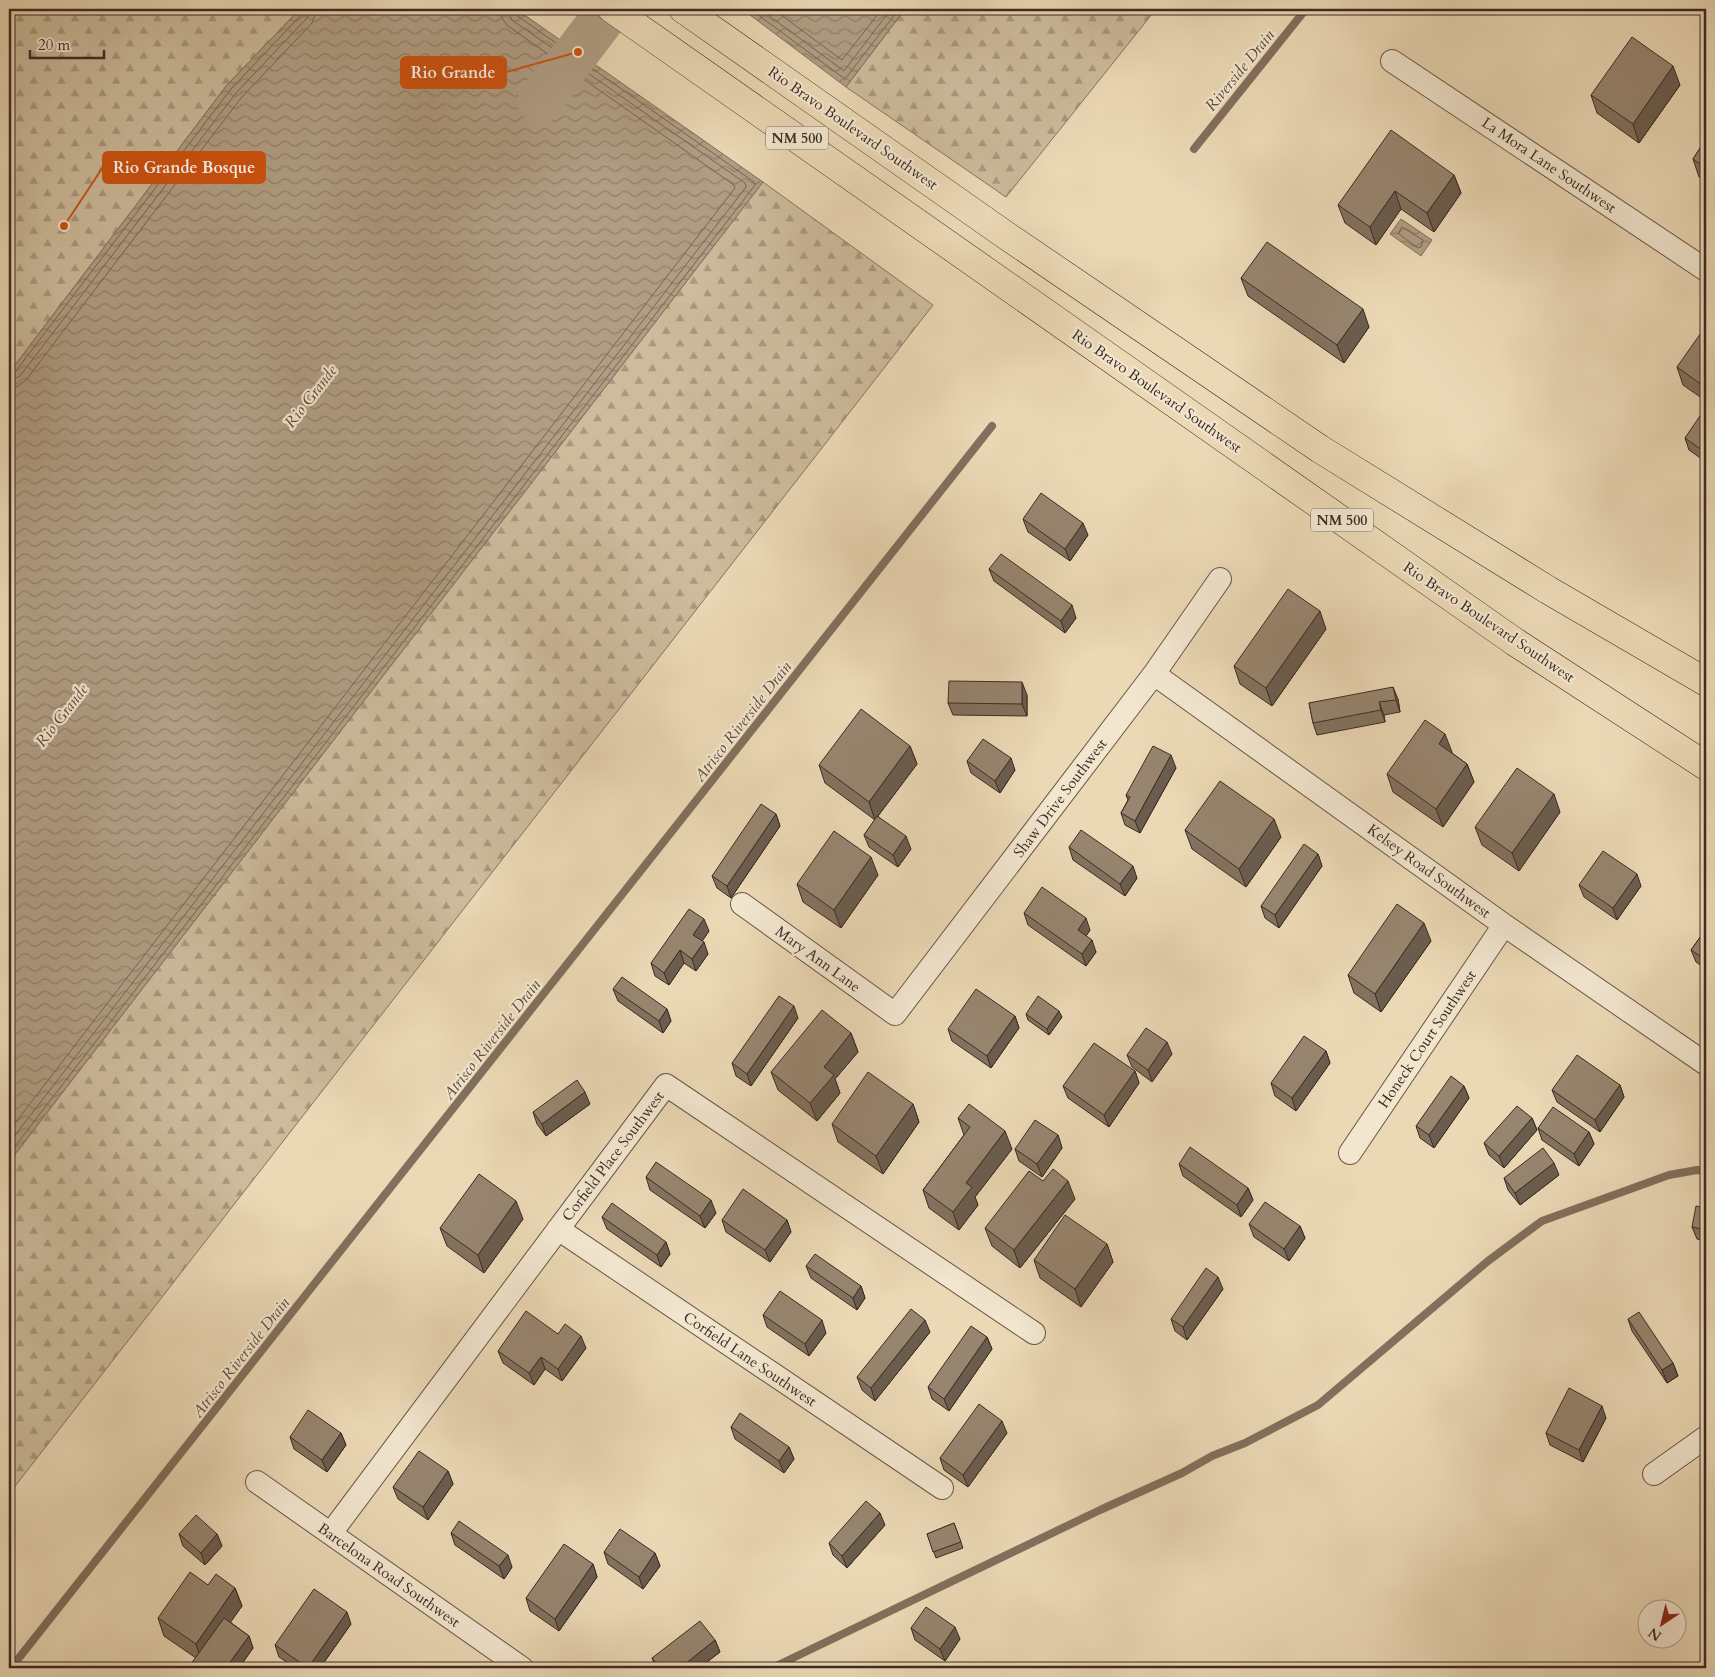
<svg xmlns="http://www.w3.org/2000/svg" width="1715" height="1677" font-family="Cardo,serif">
	<defs>
		<pattern id="forest-firs" width="22" height="20" patternUnits="userSpaceOnUse" patternTransform="scale(1.25)"><rect width="22" height="20" fill="#cdbb9c"/><path d="M5 1l3.5 6h-7zM16 11l3.5 6h-7z" fill="#a8987f"/></pattern>
		<pattern id="water-waves" width="16" height="10" patternUnits="userSpaceOnUse" patternTransform="scale(1.25)"><rect width="16" height="10" fill="#b09d83"/><path d="M0 5q4-4 8 0t8 0" fill="none" stroke="#90806b"/></pattern>
	</defs>
	<rect width="100%" height="100%" fill="#ebd8b5"/>
	<filter id="stains"><feTurbulence type="fractalNoise" baseFrequency=".004" numOctaves="4"/><feColorMatrix values="0 0 0 0 .2 0 0 0 0 .09 0 0 0 0 .02 0 0 0 .5 -.17"/></filter>
	<radialGradient id="worn" r=".72"><stop offset=".6" stop-color="#630" stop-opacity="0"/><stop offset="1" stop-color="#630" stop-opacity=".3"/></radialGradient>
	<path fill="url(#forest-firs)" stroke="#847360" d="M9,9H300L227,85L9,373Z
		M905,9H1156L1006,197L846,87Z
		M763,182L933,305L9,1494V1162Z"/>
	<path fill="url(#water-waves)" stroke="#826f5d" d="M300,9H516L763,182L9,1162V373L227,85Z
		M742,9H905L846,87Z
		M1401,219L1432,240L1421,256L1390,234Z"/>
	<g fill="none" stroke-linecap="round" stroke-linejoin="round">
		<path stroke="#766453" stroke-width="1" d="M750,9L845,79L899,9
			M760,9L844,71L891,9
			M773,9L842,60L882,9
			M1402,227L1423,240L1421,247L1418,248L1399,234Z
			M9,374L15,372L231,89L302,14L303,9
			M9,381L20,376L236,93L307,18L310,9
			M9,388L18,386L26,380L241,98L312,23L317,9
			M9,1131L735,188L734,185L508,26L502,18L500,9
			M9,1143L746,187L745,183L512,20L507,9
			M9,1154L755,185L754,182L516,15L514,9"/>
		<path stroke="#826f5d" stroke-width="8" d="M1194,149L1306,9
			M11,1668L992,426
			M772,1668L1100,1510L1182,1473L1212,1456L1245,1443L1318,1405L1488,1261L1542,1221L1669,1175L1697,1170L1706,1171"/>
		<path stroke="#b09d83" stroke-width="45" d="M540,101L610,9"/>
		<defs>
			<path id="street" d="M1392,61L1706,270
				M1154,674L1504,925L1706,1064
				M742,904L895,1014L1154,674L1220,579
				M1350,1153L1504,925
				M558,1229L942,1488
				M1654,1474L1706,1437
				M257,1482L522,1668
				M331,1533L666,1085L1034,1333"/>
			<path id="primary" d="M612,9L1515,642L1706,766
				M683,9L1004,234L1320,449L1548,590L1706,682"/>
		</defs>
		<use href="#street" stroke="#685648" stroke-width="24"/>
		<use href="#primary" stroke="#3c2b23" stroke-width="29"/>
		<use href="#street" stroke="#f2e6cf" stroke-width="22"/>
		<use href="#primary" stroke="#ebd8b5" stroke-width="28"/>
	</g>
	<path fill="#82725f" stroke="#3c2b23" d="M1467,9H1479L1475,14Z
		M1680,85L1639,143L1597,113L1591,95Z
		M1706,139V182L1699,177L1693,159Z
		M1454,175L1461,193L1434,232L1401,209L1376,245L1345,223L1338,205Z
		M1241,278L1369,327L1344,363L1248,296Z
		M1706,333V401L1683,385L1677,367Z
		M1706,411V462L1689,450L1685,438Z
		M1023,519L1088,535L1070,561L1028,532Z
		M989,569L1076,618L1065,633L994,581Z
		M1326,629L1272,706L1240,684L1234,666Z
		M1027,695V716L953,715L948,703Z
		M1398,699L1400,712L1384,715L1385,722L1317,735L1313,723L1309,703Z
		M910,746L917,764L878,816L911,849L898,867L869,847L864,835L875,820L825,783L819,765Z
		M1452,752V753L1467,764L1474,782L1443,827L1393,792L1387,774Z
		M967,761L1015,770L1000,793L971,773Z
		M1176,768L1140,833L1125,825L1121,813L1128,800L1126,795Z
		M1560,812L1519,871L1482,845L1475,827Z
		M776,814L780,826L731,898L717,888L712,876Z
		M1185,830L1281,837L1246,887L1192,849Z
		M1069,847L1137,878L1125,896L1073,860Z
		M1318,854L1322,866L1279,928L1265,918L1261,906Z
		M878,875L841,928L803,902L797,884Z
		M1579,885L1641,886L1617,920L1584,897Z
		M1024,913L1090,930L1086,936L1096,952L1086,966L1028,925Z
		M1706,929V969L1696,962L1691,950Z
		M709,931L702,941L708,954L696,971L684,963L669,985L655,976L651,963Z
		M1431,941L1381,1012L1354,993L1348,975Z
		M613,989L667,1009L671,1021L663,1033L618,1001Z
		M1026,1014L1062,1017L1049,1035L1028,1020Z
		M1015,1016L1019,1028L991,1068L952,1041L948,1029Z
		M798,1018L751,1086L736,1076L732,1063Z
		M851,1033L858,1052L835,1079L840,1093L817,1121L778,1090L771,1072Z
		M1326,1051L1330,1063L1296,1111L1275,1096L1271,1083Z
		M1172,1054L1152,1082L1132,1067L1127,1055Z
		M1135,1071L1139,1083L1109,1127L1068,1098L1063,1086Z
		M1620,1085L1624,1097L1600,1132L1557,1102L1552,1090Z
		M1464,1086L1469,1098L1434,1148L1420,1138L1416,1126Z
		M590,1104L546,1136L537,1124L533,1112Z
		M913,1104L919,1122L883,1174L838,1142L832,1124Z
		M958,1118L1012,1149L975,1197L978,1205L959,1230L929,1208L923,1190L964,1135Z
		M1532,1118L1537,1130L1504,1168L1489,1155L1484,1143Z
		M1538,1128L1589,1132L1594,1144L1579,1166L1542,1140Z
		M1058,1135L1062,1148L1042,1177L1019,1161L1015,1149Z
		M1179,1164L1248,1188L1253,1200L1241,1217L1183,1176Z
		M1559,1175L1520,1205L1508,1190L1504,1178Z
		M646,1177L716,1213L705,1228L650,1190Z
		M1043,1181L1075,1199L1020,1268L992,1246L985,1228Z
		M1706,1208V1241L1697,1239L1692,1227Z
		M602,1217L666,1242L670,1254L661,1267L607,1229Z
		M523,1219L484,1273L447,1246L440,1228Z
		M722,1220H787L791,1232L770,1262L726,1232Z
		M1249,1224L1300,1226L1305,1238L1289,1261L1254,1237Z
		M1107,1244L1113,1262L1081,1307L1040,1278L1034,1260Z
		M806,1266L861,1286L865,1298L857,1310L811,1278Z
		M1223,1289L1187,1340L1175,1331L1171,1319Z
		M763,1315L826,1333L809,1356L767,1327Z
		M1628,1319L1673,1363L1678,1376L1667,1383L1632,1331Z
		M930,1332L875,1401L862,1390L857,1377Z
		M558,1334L586,1348L562,1381L545,1369L534,1385L503,1363L498,1351Z
		M987,1337L992,1349L949,1411L932,1399L928,1387Z
		M1606,1418L1583,1462L1550,1445L1546,1433Z
		M731,1427L789,1447L794,1459L784,1473L735,1439Z
		M341,1433L346,1445L327,1472L294,1449L290,1437Z
		M1007,1433L968,1487L944,1470L940,1458Z
		M448,1471L453,1484L428,1520L398,1499L393,1487Z
		M954,1523L963,1548L936,1558L927,1534Z
		M885,1525L847,1568L833,1555L829,1543Z
		M451,1533L512,1567L504,1579L455,1545Z
		M179,1534H217L222,1546L205,1565L183,1546Z
		M604,1552L655,1553L660,1566L643,1589L608,1564Z
		M593,1564L597,1577L559,1631L530,1611L526,1598Z
		M208,1585L235,1588L242,1606L230,1622L249,1636L253,1648L239,1668H188L196,1658L164,1636L158,1618Z
		M351,1624L320,1668H296L279,1657L275,1645Z
		M911,1628L960,1639L945,1661L915,1640Z
		M715,1640L720,1652L699,1668H656L652,1658Z"/>
	<path fill="#6a5d4e" stroke="#3c2b23" d="M1473,9H1479L1475,14Z
		M1673,66L1680,85L1639,143L1633,124Z
		M1454,175L1461,193L1434,232L1427,213Z
		M1395,191L1401,209L1376,245L1370,227Z
		M1363,309L1369,327L1344,363L1337,345Z
		M1083,523L1088,535L1070,561L1065,549Z
		M1072,605L1076,618L1065,633L1061,621Z
		M1320,611L1326,629L1272,706L1266,688Z
		M1022,682L1027,695V716L1022,704Z
		M1393,687L1398,699L1400,712L1396,700Z
		M1379,702L1384,715L1385,722L1381,710Z
		M1445,734L1452,752L1445,762L1439,744Z
		M910,746L917,764L875,820L869,802Z
		M1171,755L1176,768L1140,833L1135,821Z
		M1011,758L1015,770L1000,793L995,781Z
		M1467,764L1474,782L1443,827L1436,809Z
		M1554,794L1560,812L1519,871L1512,853Z
		M776,814L780,826L731,898L727,886Z
		M1274,819L1281,837L1246,887L1239,869Z
		M906,836L911,849L898,867L893,855Z
		M1318,854L1322,866L1279,928L1275,915Z
		M871,857L878,875L841,928L834,910Z
		M1133,866L1137,878L1125,896L1120,884Z
		M1637,874L1641,886L1617,920L1613,908Z
		M1086,918L1090,930L1082,942L1078,930Z
		M704,919L709,931L698,947L693,935Z
		M1424,923L1431,941L1381,1012L1375,994Z
		M1092,940L1096,952L1086,966L1082,954Z
		M704,942L708,954L696,971L692,959Z
		M680,950L684,963L669,985L664,973Z
		M794,1006L798,1018L751,1086L747,1074Z
		M667,1009L671,1021L663,1033L659,1021Z
		M1059,1011L1062,1017L1049,1035L1047,1029Z
		M1015,1016L1019,1028L991,1068L987,1056Z
		M851,1033L858,1052L835,1079L840,1093L817,1121L810,1103L824,1067Z
		M1167,1042L1172,1054L1152,1082L1148,1070Z
		M1326,1051L1330,1063L1296,1111L1292,1098Z
		M1135,1071L1139,1083L1109,1127L1104,1115Z
		M1620,1085L1624,1097L1600,1132L1595,1120Z
		M1464,1086L1469,1098L1434,1148L1429,1135Z
		M585,1092L590,1104L546,1136L542,1124Z
		M913,1104L919,1122L883,1174L876,1156Z
		M1532,1118L1537,1130L1504,1168L1499,1156Z
		M1005,1131L1012,1149L975,1197L978,1205L959,1230L953,1212L966,1183Z
		M1589,1132L1594,1144L1579,1166L1574,1154Z
		M1058,1135L1062,1148L1042,1177L1037,1164Z
		M1554,1163L1559,1175L1520,1205L1515,1193Z
		M1068,1181L1075,1199L1020,1268L1014,1250Z
		M1248,1188L1253,1200L1241,1217L1237,1205Z
		M711,1200L716,1213L705,1228L700,1216Z
		M516,1201L523,1219L484,1273L478,1255Z
		M787,1220L791,1232L770,1262L765,1250Z
		M1300,1226L1305,1238L1289,1261L1284,1249Z
		M666,1242L670,1254L661,1267L657,1255Z
		M1107,1244L1113,1262L1081,1307L1075,1289Z
		M1218,1277L1223,1289L1187,1340L1183,1327Z
		M861,1286L865,1298L857,1310L853,1298Z
		M822,1320L826,1333L809,1356L805,1344Z
		M925,1320L930,1332L875,1401L871,1388Z
		M581,1336L586,1348L562,1381L558,1369Z
		M987,1337L992,1349L949,1411L944,1399Z
		M541,1357L545,1369L534,1385L529,1373Z
		M1673,1363L1678,1376L1667,1383L1662,1370Z
		M1602,1406L1606,1418L1583,1462L1579,1450Z
		M1002,1421L1007,1433L968,1487L963,1475Z
		M341,1433L346,1445L327,1472L322,1460Z
		M789,1447L794,1459L784,1473L779,1461Z
		M448,1471L453,1484L428,1520L423,1507Z
		M880,1513L885,1525L847,1568L842,1556Z
		M217,1534L222,1546L205,1565L201,1553Z
		M655,1553L660,1566L643,1589L639,1577Z
		M508,1555L512,1567L504,1579L499,1566Z
		M593,1564L597,1577L559,1631L555,1619Z
		M235,1588L242,1606L202,1663L196,1644Z
		M347,1612L351,1624L320,1668H308Z
		M955,1627L960,1639L945,1661L940,1649Z
		M249,1636L253,1648L239,1668H226Z
		M715,1640L720,1652L699,1668H680Z"/>
	<path fill="#97856f" stroke="#3c2b23" d="M1632,37L1673,66L1633,124L1591,95Z
		M1391,130L1454,175L1427,213L1395,191L1370,227L1338,205Z
		M1706,139V168L1693,159Z
		M1267,242L1363,309L1337,345L1241,278Z
		M1703,330L1706,333V388L1677,367Z
		M1704,410L1706,411V453L1685,438Z
		M1041,493L1083,523L1065,549L1023,519Z
		M1001,554L1072,605L1061,621L989,569Z
		M1288,589L1320,611L1266,688L1234,666Z
		M949,681L1022,682V704L948,703Z
		M1393,687L1396,700L1379,702L1381,710L1313,723L1309,703Z
		M861,709L910,746L869,802L819,765Z
		M1425,720L1445,734L1439,744L1467,764L1436,809L1387,774Z
		M983,739L1011,758L995,781L967,761Z
		M1153,746L1171,755L1135,821L1121,813L1130,797L1126,795Z
		M1517,768L1554,794L1512,853L1475,827Z
		M1220,781L1274,819L1239,869L1185,830Z
		M761,804L776,814L727,886L712,876Z
		M877,816L906,836L893,855L864,835Z
		M1081,830L1133,866L1120,884L1069,847Z
		M834,831L871,857L834,910L797,884Z
		M1304,844L1318,854L1275,915L1261,906Z
		M1603,851L1637,874L1613,908L1579,885Z
		M1042,887L1086,918L1078,930L1092,940L1082,954L1024,913Z
		M1397,904L1424,923L1375,994L1348,975Z
		M689,909L704,919L693,935L704,942L692,959L680,950L664,973L651,963Z
		M1706,929V960L1691,950Z
		M622,977L667,1009L659,1021L613,989Z
		M976,989L1015,1016L987,1056L948,1029Z
		M779,996L794,1006L747,1074L732,1063Z
		M1038,996L1059,1011L1047,1029L1026,1014Z
		M822,1010L851,1033L824,1067L834,1075L810,1103L771,1072Z
		M1146,1028L1167,1042L1148,1070L1127,1055Z
		M1304,1036L1326,1051L1292,1098L1271,1083Z
		M1094,1043L1135,1071L1104,1115L1063,1086Z
		M1577,1055L1620,1085L1595,1120L1552,1090Z
		M868,1072L913,1104L876,1156L832,1124Z
		M1451,1076L1464,1086L1429,1135L1416,1126Z
		M577,1080L585,1092L542,1124L533,1112Z
		M969,1104L1005,1131L966,1183L972,1187L953,1212L923,1190L970,1127L958,1118Z
		M1517,1106L1532,1118L1499,1156L1484,1143Z
		M1553,1107L1589,1132L1574,1154L1538,1128Z
		M1035,1120L1058,1135L1037,1164L1015,1149Z
		M1190,1147L1248,1188L1237,1205L1179,1164Z
		M1543,1148L1554,1163L1515,1193L1504,1178Z
		M656,1162L711,1200L700,1216L646,1177Z
		M1053,1169L1068,1181L1014,1250L985,1228L1029,1171L1043,1181Z
		M479,1174L516,1201L478,1255L440,1228Z
		M743,1189L787,1220L765,1250L722,1220Z
		M1265,1202L1300,1226L1284,1249L1249,1224Z
		M612,1203L666,1242L657,1255L602,1217Z
		M1696,1206L1706,1208V1230L1692,1227Z
		M1065,1215L1107,1244L1075,1289L1034,1260Z
		M815,1254L861,1286L853,1298L806,1266Z
		M1206,1268L1218,1277L1183,1327L1171,1319Z
		M780,1291L822,1320L805,1344L763,1315Z
		M911,1309L925,1320L871,1388L857,1377Z
		M526,1311L558,1334L565,1324L581,1336L558,1369L541,1357L529,1373L498,1351Z
		M1639,1312L1673,1363L1662,1370L1628,1319Z
		M971,1326L987,1337L944,1399L928,1387Z
		M1569,1388L1602,1406L1579,1450L1546,1433Z
		M979,1404L1002,1421L963,1475L940,1458Z
		M308,1410L341,1433L322,1460L290,1437Z
		M740,1413L789,1447L779,1461L731,1427Z
		M419,1451L448,1471L423,1507L393,1487Z
		M866,1501L880,1513L842,1556L829,1543Z
		M196,1515L217,1534L201,1553L179,1534Z
		M459,1521L508,1555L499,1566L451,1533Z
		M954,1523L961,1542L933,1552L927,1534Z
		M620,1529L655,1553L639,1577L604,1552Z
		M564,1544L593,1564L555,1619L526,1598Z
		M190,1572L208,1585L216,1574L235,1588L196,1644L158,1618Z
		M314,1589L347,1612L308,1668L275,1645Z
		M926,1607L955,1627L940,1649L911,1628Z
		M224,1618L249,1636L226,1668H188Z
		M700,1621L715,1640L680,1668H660L652,1658Z"/>
	<g text-anchor="middle" stroke-width="4.5" stroke-linejoin="round" paint-order="stroke">
		<g fill="#f2e6cf" stroke="#736357" stroke-width="1">
			<rect x="766" y="126.5" width="62" height="23" rx="4"/>
			<rect x="1311" y="508.5" width="62" height="23" rx="4"/>
		</g>
		<g font-size="14" font-weight="bold" fill="#3c2b23">
			<text x="797" y="143">NM 500</text>
			<text x="1342" y="525">NM 500</text>
		</g>
		<g font-size="15" fill="#3c2b23" stroke="#f2e6cf">
			<text transform="translate(853 128) rotate(35)" y="5">Rio Bravo Boulevard Southwest</text>
			<text transform="translate(1549 165) rotate(34)" y="5">La Mora Lane Southwest</text>
			<text transform="translate(1157 391) rotate(35)" y="5">Rio Bravo Boulevard Southwest</text>
			<text transform="translate(1489 622) rotate(34)" y="5">Rio Bravo Boulevard Southwest</text>
			<text transform="translate(1060 798) rotate(-53)" y="5">Shaw Drive Southwest</text>
			<text transform="translate(1429 871) rotate(36)" y="5">Kelsey Road Southwest</text>
			<text transform="translate(818 959) rotate(36)" y="5">Mary Ann Lane</text>
			<text transform="translate(1427 1039) rotate(-56)" y="5">Honeck Court Southwest</text>
			<text transform="translate(613 1156) rotate(-53)" y="5">Corfield Place Southwest</text>
			<text transform="translate(750 1359) rotate(34)" y="5">Corfield Lane Southwest</text>
			<text transform="translate(389 1575) rotate(35)" y="5">Barcelona Road Southwest</text>
		</g>
		<g font-size="16" font-style="italic" fill="#59483b" stroke="#f2e6cf">
			<text transform="translate(1239 70) rotate(-51)" y="6">Riverside Drain</text>
			<text transform="translate(310 396) rotate(-52)" y="6">Rio Grande</text>
			<text transform="translate(61 715) rotate(-52)" y="6">Rio Grande</text>
			<text transform="translate(742 721) rotate(-52)" y="6">Atrisco Riverside Drain</text>
			<text transform="translate(491 1039) rotate(-52)" y="6">Atrisco Riverside Drain</text>
			<text transform="translate(240 1357) rotate(-52)" y="6">Atrisco Riverside Drain</text>
		</g>
	</g>
	<path fill="none" stroke="#ce520f" stroke-width="2" d="M578 52L506 72M64 226L103 167"/>
	<g fill="#ce520f" stroke="#f2e6cf" stroke-width="2">
		<circle cx="578" cy="52" r="5"/>
		<circle cx="64" cy="226" r="5"/>
	</g>
	<g fill="#ce520f" stroke="#ce520f" stroke-width="2">
		<rect x="401" y="57" width="105" height="31" rx="5"/>
		<rect x="103" y="152" width="162" height="31" rx="5"/>
	</g>
	<g font-size="16" text-anchor="middle" font-weight="bold" fill="#fff">
		<text x="453" y="78">Rio Grande</text>
		<text x="184" y="173">Rio Grande Bosque</text>
	</g>
	<rect width="1715" height="1677" fill="none" stroke="#ebd8b5" stroke-width="30"/>
	<rect x="10" y="10" width="1695" height="1657" fill="none" stroke="#3c2b23" stroke-width="2.5"/>
	<rect x="15" y="15" width="1685" height="1647" fill="none" stroke="#3c2b23"/>
	<g transform="translate(1662 1624) rotate(215)"><circle r="24" fill="#f2e6cf" stroke="#a99b8a"/>
	<path d="M0-4L9 19L0 12L-9 19Z" fill="#8f2418"/>
	<text y="-8" font-size="14" font-weight="bold" text-anchor="middle" fill="#3c2b23">N</text>
	</g>
	<path d="M30 50v8h74v-8" fill="none" stroke="#3c2b23" stroke-width="2.5"/>
	<text x="38" y="50" font-size="15" fill="#3c2b23" stroke="#f2e6cf" stroke-width="4" paint-order="stroke">20 m</text>
	<rect width="100%" height="100%" filter="url(#stains)"/>
	<rect width="100%" height="100%" fill="url(#worn)"/>
</svg>
